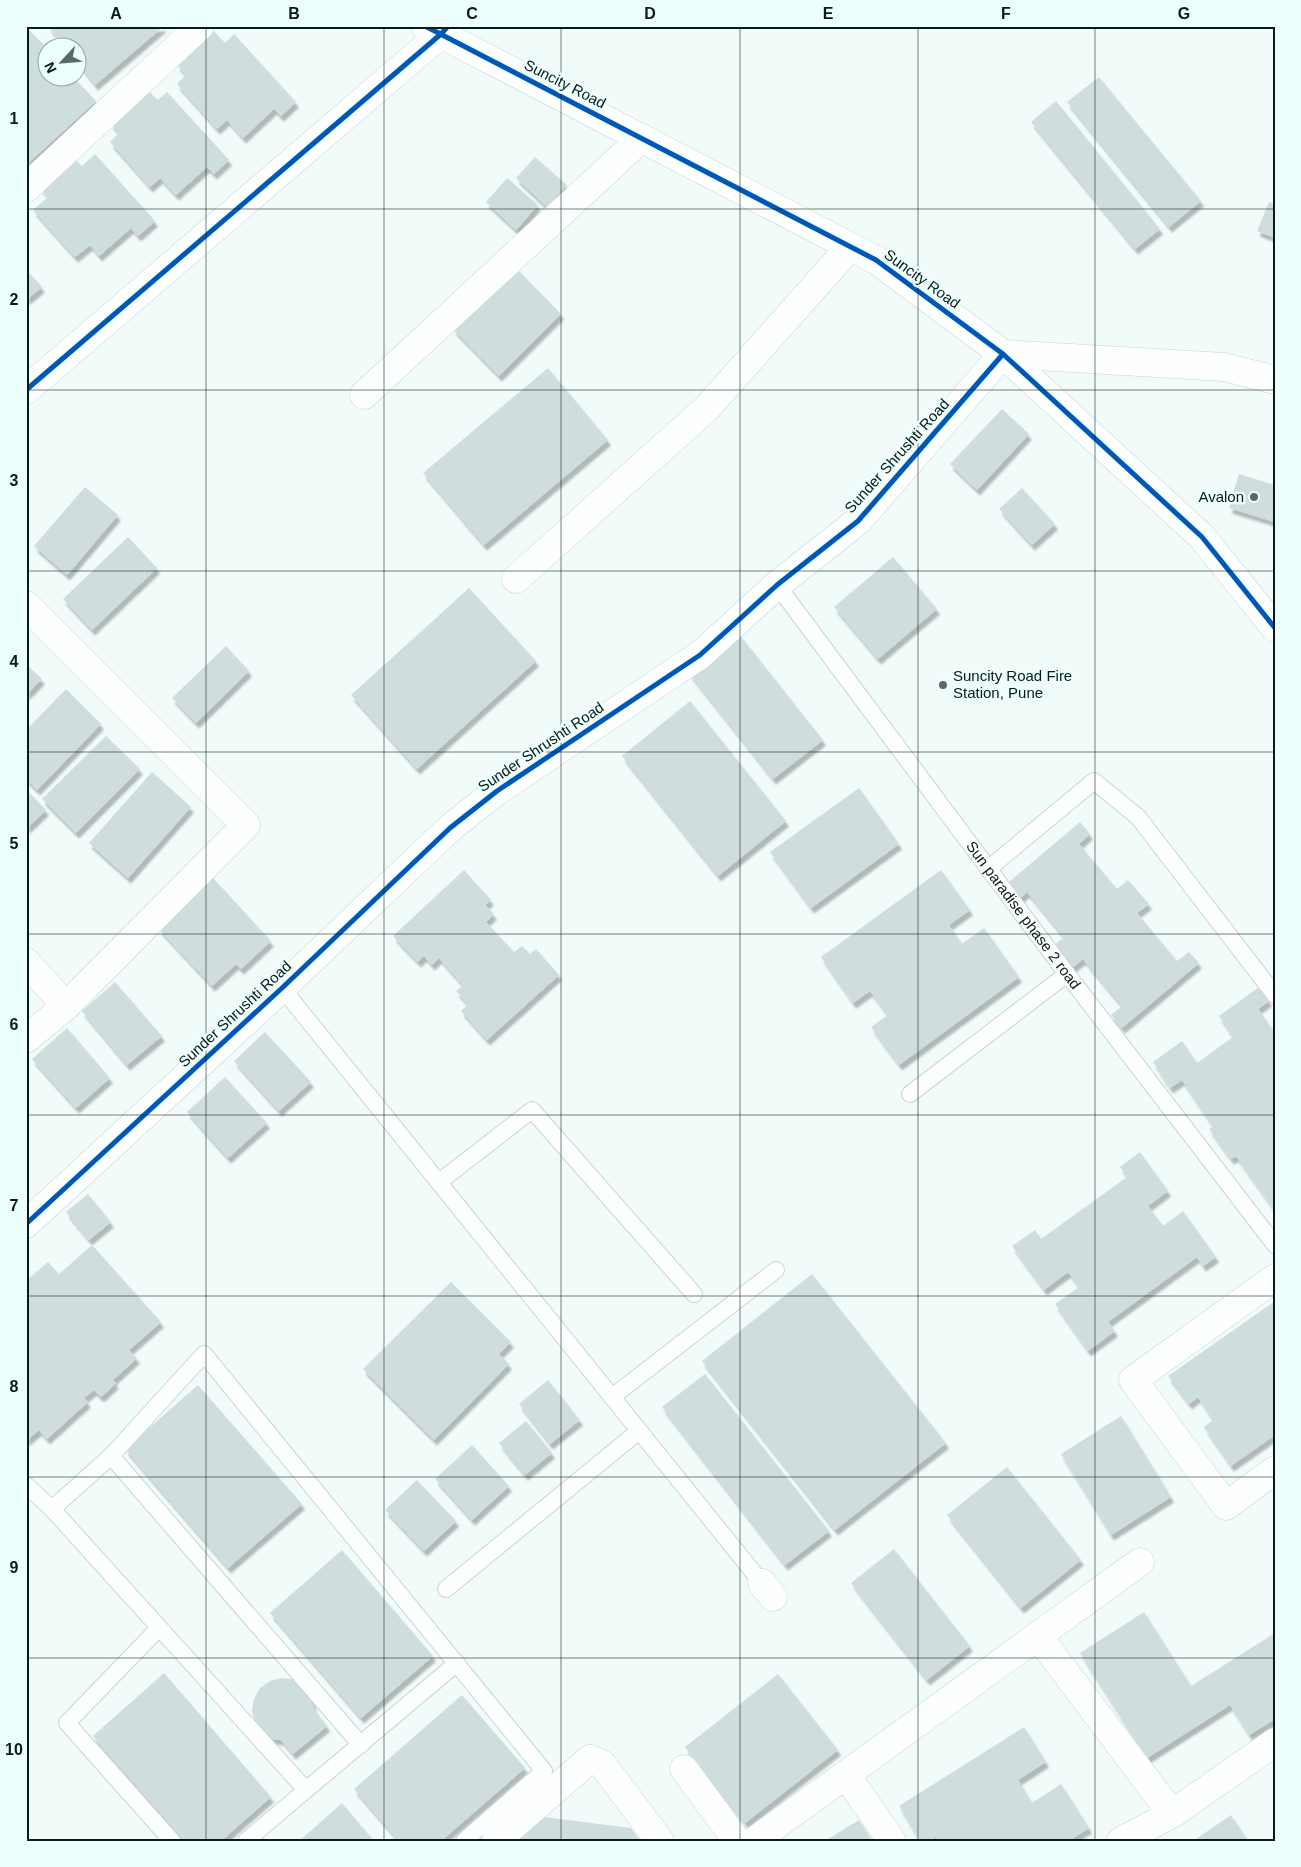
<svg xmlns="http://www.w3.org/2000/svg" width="1301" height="1867" font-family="Helvetica,sans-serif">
	<defs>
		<filter id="shadow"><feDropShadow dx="3" dy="5.5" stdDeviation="1" flood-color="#0004"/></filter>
	</defs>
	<rect width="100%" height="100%" fill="#f1fbf9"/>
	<path fill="#d0ddde" filter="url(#shadow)" d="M48,26H164L95,85L78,63V48H65Z
		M26,27L48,49V78H74L96,101L26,165Z
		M214,31L225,43L234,34L296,102L281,116L274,109L243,138L227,120L217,129L177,84L186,75L177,65Z
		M1099,77L1201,201L1169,227L1067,102Z
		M147,89L158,100L167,92L229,160L214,174L207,167L176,195L160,178L150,187L110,142L119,133L110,123Z
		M1056,101L1160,229L1135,249L1031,122Z
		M95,154L155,221L138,236L131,228L99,256L90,245L75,257L33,210L48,197L40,187L73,157L82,166Z
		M535,157L567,185L547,207L516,178Z
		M507,178L538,205L516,230L486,202Z
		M1269,202L1275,204V238L1257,231Z
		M515,267L561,314L499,376L453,329Z
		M26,269L42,287L26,300Z
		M548,368L608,440L484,545L423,473Z
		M1002,409L1029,434L977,490L950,464Z
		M1239,474L1275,485V522L1229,508Z
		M85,487L118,515L67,575L34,546Z
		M1022,488L1055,524L1032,545L999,509Z
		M128,537L157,568L92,630L63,599Z
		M893,557L937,609L878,659L834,607Z
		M469,588L536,661L417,769L351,695Z
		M739,634L823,740L773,779L689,673Z
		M226,646L249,671L196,723L172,698Z
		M26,664L42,679L26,695Z
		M66,689L101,724L37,790L26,779V730Z
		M690,701L786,821L718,876L622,756Z
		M106,736L140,769L76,833L42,799Z
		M152,772L191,807L128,878L89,843Z
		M859,788L899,844L811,908L770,852Z
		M26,789L46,810L26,829Z
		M1080,822L1090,834L1079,844L1117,889L1128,880L1149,904L1137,913L1177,961L1189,952L1199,963L1122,1028L1111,1015L1122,1006L1083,959L1072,968L1053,946L1064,937L1027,892L1016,902L1003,887Z
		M464,870L491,900L485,905L494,914L486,922L514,952L522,946L530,954L536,949L559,975L487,1040L461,1011L468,1004L456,991L463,985L439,958L432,965L424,956L418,962L393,936Z
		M941,870L970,910L949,925L962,944L984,928L1019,977L899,1065L871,1027L888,1015L870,991L853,1003L821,957Z
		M213,878L271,941L241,969L236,964L212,986L159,929Z
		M115,982L162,1036L127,1065L82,1011Z
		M1259,987L1269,1001L1258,1009L1275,1033V1211L1236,1156L1231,1159L1209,1129L1213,1126L1182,1080L1170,1088L1153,1062L1182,1041L1197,1063L1233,1037L1219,1016Z
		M67,1028L110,1078L76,1108L32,1059Z
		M265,1032L311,1082L279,1111L234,1061Z
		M225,1077L267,1123L228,1158L187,1112Z
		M1140,1152L1168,1191L1148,1206L1163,1226L1183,1211L1216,1257L1203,1266L1197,1257L1108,1322L1115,1331L1088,1351L1055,1304L1079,1287L1068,1272L1044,1290L1012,1246L1035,1230L1041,1239L1127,1177L1120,1167Z
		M88,1194L111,1222L89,1240L66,1212Z
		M92,1245L161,1322L129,1350L137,1358L113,1380L116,1383L101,1397L94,1390L84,1398L88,1402L47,1439L39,1430L26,1441V1281L48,1262L59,1274Z
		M812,1274L946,1443L835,1530L702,1361Z
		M451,1282L511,1342L499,1354L509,1364L434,1440L363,1369Z
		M1275,1301V1435L1231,1466L1204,1427L1213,1420L1198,1397L1189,1404L1168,1376Z
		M705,1374L829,1531L785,1565L662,1407Z
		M548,1380L580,1420L550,1444L519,1404Z
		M198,1385L302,1504L228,1568L125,1449Z
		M1121,1416L1171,1497L1111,1535L1061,1454Z
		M526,1421L552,1453L525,1475L499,1443Z
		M472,1445L509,1486L472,1520L435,1479Z
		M1007,1467L1081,1560L1021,1608L947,1515Z
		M417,1480L456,1521L424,1551L385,1510Z
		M894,1549L970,1646L927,1680L851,1583Z
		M342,1550L433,1656L361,1718L270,1613Z
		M1144,1612L1191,1686L1275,1633V1719L1249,1735L1230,1705L1147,1758L1080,1653Z
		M164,1673L271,1797L221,1841H185L93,1736Z
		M778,1674L838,1750L745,1823L685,1747Z
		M281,1678L293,1679L304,1686L311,1695L314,1709L327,1726L293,1754L281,1740L273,1739L262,1733L255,1723L252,1711L254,1699L260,1688L270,1681Z
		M462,1695L525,1768L441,1841H399L354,1789Z
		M1024,1727L1046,1762L1018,1780L1032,1803L1061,1784L1089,1828L1069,1841H939L936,1837L929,1841H920L899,1806Z
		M342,1803L374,1841H299Z
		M1231,1815L1248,1841H1198L1196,1839Z
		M544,1817L631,1828L640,1841H513Z
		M859,1820L872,1841H825Z"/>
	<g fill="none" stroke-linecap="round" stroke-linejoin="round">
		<defs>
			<g id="service">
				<path id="s1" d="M777,585L1067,974L1275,1245"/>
				<path d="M988,869L1094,781L1138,817L1275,995"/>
				<path d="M282,988L762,1583"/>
				<path d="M910,1094L1067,974"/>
				<path d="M439,1182L532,1110L694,1294"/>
				<path d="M612,1397L776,1270"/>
				<path d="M111,1456L204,1354L544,1771L464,1841"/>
				<path d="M26,1485L52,1509L306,1790L246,1841"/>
				<path d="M52,1509L111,1456L361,1745"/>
				<path d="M446,1589L639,1431"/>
				<path d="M159,1628L67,1723L172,1841"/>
				<path d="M306,1790L457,1663"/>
			</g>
			<path id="minor" d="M26,188L200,26
				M26,390L441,34L448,26
				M364,395L642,138
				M516,579L706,409L850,247
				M26,605L246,825L66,1006L26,1039
				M26,962L66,1006
				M26,1224L282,988L450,828L497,791L700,655L777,585L858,521L1003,354L1224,367L1275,380
				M1275,1278L1133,1380L1226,1506L1275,1470
				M762,1583L773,1597
				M1038,1636L1172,1814
				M684,1769L737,1841
				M846,1775L892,1841
				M496,1841L590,1759L602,1764L660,1841
				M754,1841L1140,1562
				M1121,1841L1172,1814L1275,1742"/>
			<path id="tertiary" d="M425,26L876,260L1003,354L1202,537L1275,628"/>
		</defs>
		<use href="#service" stroke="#c9d6d4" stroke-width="18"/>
		<use href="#minor" stroke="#c9d6d4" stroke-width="29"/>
		<use href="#tertiary" stroke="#c9d6d4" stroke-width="29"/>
		<use href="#service" stroke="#fdfefe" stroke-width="16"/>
		<use href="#minor" stroke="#fdfefe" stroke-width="28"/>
		<use href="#tertiary" stroke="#fdfefe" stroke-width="28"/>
		<defs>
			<path id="cycleway" d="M425,26L876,260L1003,354L1202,537L1275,628
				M26,390L441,34L448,26
				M26,1224L282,988L450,828L497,791L700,655L777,585L858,521L1003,354"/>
		</defs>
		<use href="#cycleway" stroke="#edfffc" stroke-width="8"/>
		<use href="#cycleway" stroke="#0057b8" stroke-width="5"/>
	</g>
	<path fill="none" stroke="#091b18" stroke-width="1" stroke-opacity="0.55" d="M206,26V1841M384,26V1841M561,26V1841M740,26V1841M918,26V1841M1095,26V1841M26,209H1275M26,390H1275M26,571H1275M26,752H1275M26,934H1275M26,1115H1275M26,1296H1275M26,1477H1275M26,1658H1275"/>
	<g fill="#5a6967" stroke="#edfffc" stroke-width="2">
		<circle cx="1254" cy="497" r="5"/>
		<circle cx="943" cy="685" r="5"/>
	</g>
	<g text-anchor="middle" stroke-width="5" stroke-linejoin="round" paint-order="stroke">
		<g font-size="15" fill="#091b18" stroke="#edfffc">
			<text transform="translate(565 84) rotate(27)" y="5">Suncity Road</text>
			<text transform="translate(922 279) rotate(36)" y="5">Suncity Road</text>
			<text transform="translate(897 456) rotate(-48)" y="5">Sunder Shrushti Road</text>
			<text transform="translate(541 747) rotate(-34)" y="5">Sunder Shrushti Road</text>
			<text dy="5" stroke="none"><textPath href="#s1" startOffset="412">Sun paradise phase 2 road</textPath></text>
			<text transform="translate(235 1014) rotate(-43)" y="5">Sunder Shrushti Road</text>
		</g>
		<g font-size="15" fill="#091b18" stroke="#edfffc" text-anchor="end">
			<text x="1244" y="502">Avalon</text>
			<text x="953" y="681" text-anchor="start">Suncity Road Fire<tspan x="953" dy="17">Station, Pune</tspan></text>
		</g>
	</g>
	<rect width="1301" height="1867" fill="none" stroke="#edfffc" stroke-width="55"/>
	<g transform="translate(62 62) rotate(244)"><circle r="24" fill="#edfffc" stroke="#92a4a1"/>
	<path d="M0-4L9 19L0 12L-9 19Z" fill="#5a6967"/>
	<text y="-8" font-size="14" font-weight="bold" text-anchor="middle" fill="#091b18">N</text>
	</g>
	<rect x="28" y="28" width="1246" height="1812" fill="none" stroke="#091b18" stroke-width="2"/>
	<g font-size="16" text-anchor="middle" font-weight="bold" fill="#091b18">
		<text x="116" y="19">A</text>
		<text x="294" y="19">B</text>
		<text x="472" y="19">C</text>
		<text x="650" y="19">D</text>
		<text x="828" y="19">E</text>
		<text x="1006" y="19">F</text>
		<text x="1184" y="19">G</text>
		<text x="14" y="124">1</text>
		<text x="14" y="305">2</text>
		<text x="14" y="486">3</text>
		<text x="14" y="667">4</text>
		<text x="14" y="849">5</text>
		<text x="14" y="1030">6</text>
		<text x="14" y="1211">7</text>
		<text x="14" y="1392">8</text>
		<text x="14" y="1573">9</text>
		<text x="14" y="1755">10</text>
	</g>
</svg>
